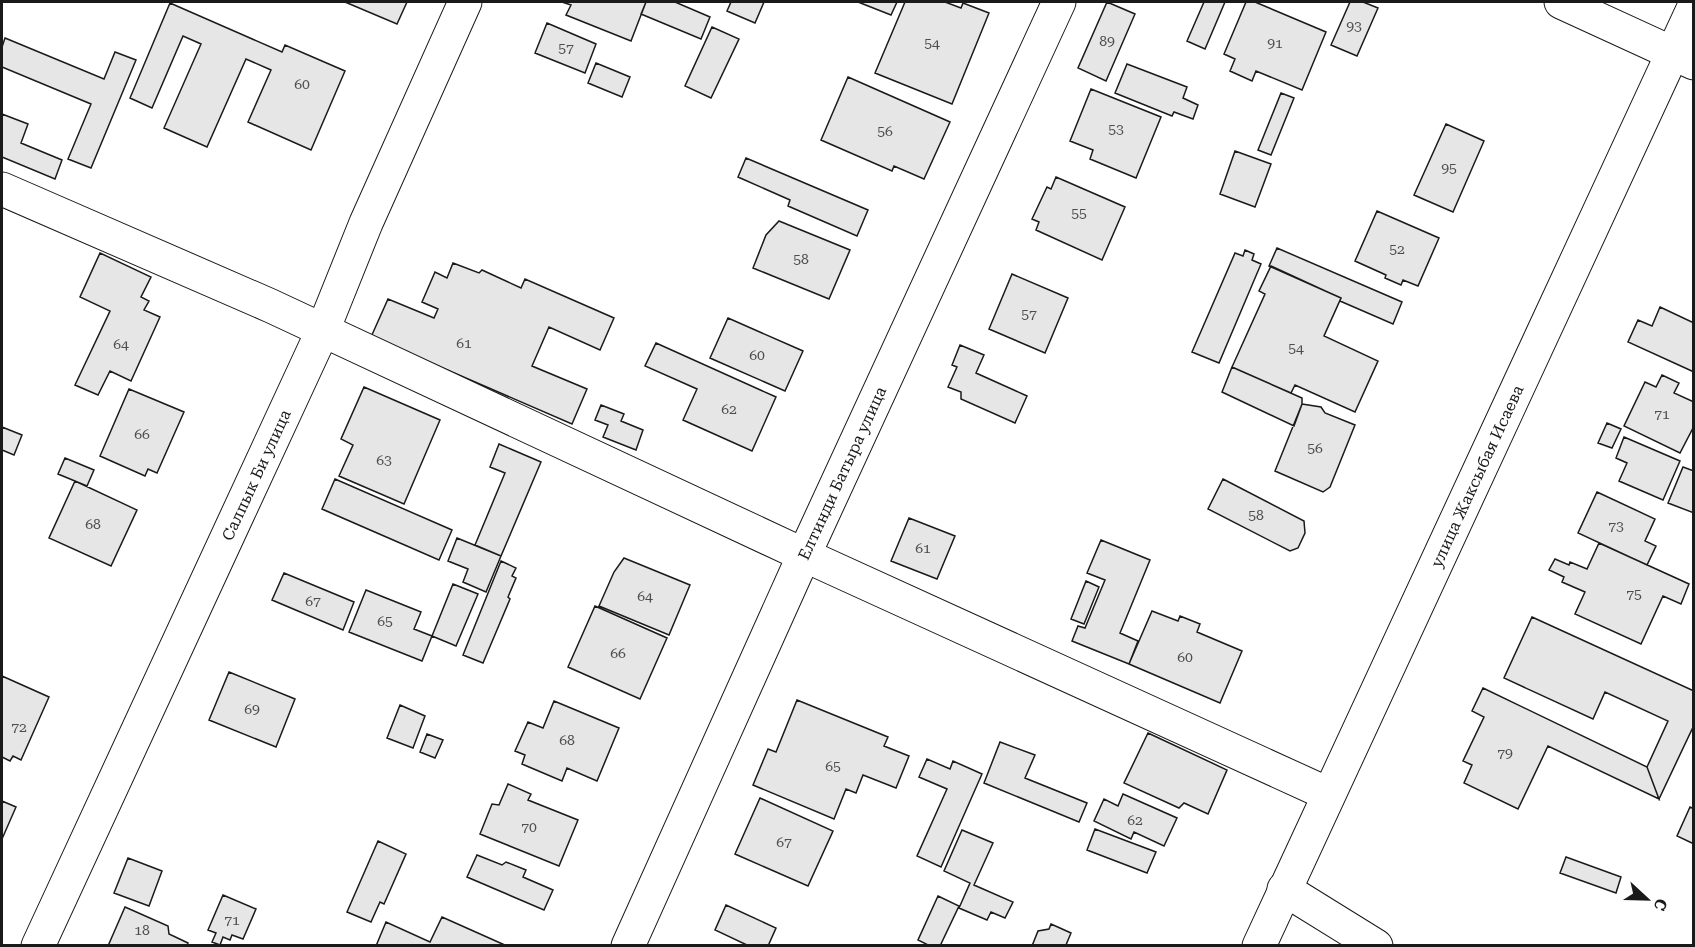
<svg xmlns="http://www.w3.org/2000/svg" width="1695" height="947" font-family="'Roboto Serif',serif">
	<rect width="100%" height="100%" fill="#fff"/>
	<path fill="#e6e6e6" stroke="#1a1a1a" stroke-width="1.5" d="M345,2H407L397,24Z
		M562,2H646L631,41L566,15L571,5Z
		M646,2H675L710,17L701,39L641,14Z
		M731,2H764L755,23L727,11Z
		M858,2H897L891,15Z
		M905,2H945L961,8L963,3L989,13L952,104L875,73Z
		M1107,2L1135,14L1106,81L1078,68Z
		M1204,2H1225L1205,49L1187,41Z
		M1246,2H1255L1326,32L1302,90L1256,71L1252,81L1230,71L1235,59L1224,54Z
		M1350,2H1363L1378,8L1357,56L1331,45Z
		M170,3L282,52L285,45L345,71L311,150L248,122L271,70L246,59L207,147L164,128L201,44L183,36L152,108L130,98Z
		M547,23L596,44L585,73L535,53Z
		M712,27L739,39L711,98L685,86Z
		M5,38L104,79L115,52L136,60L91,168L68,159L91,104L2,67V47Z
		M596,63L630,77L622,97L588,83Z
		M1127,64L1187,87L1183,98L1198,105L1193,119L1174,112L1172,116L1115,93Z
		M848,77L950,122L924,179L894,166L892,171L821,140Z
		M1091,89L1161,117L1136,178L1090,159L1093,150L1070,141Z
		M1281,93L1294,98L1271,155L1258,150Z
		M2,114L28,124L21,143L62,160L55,179L2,157Z
		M1446,124L1484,141L1453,212L1414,195Z
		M1235,151L1271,164L1255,207L1220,194Z
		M746,158L868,210L857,236L788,206L790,200L738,177Z
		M1056,177L1125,207L1102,260L1036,230L1039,222L1032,219L1047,187L1051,189Z
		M1377,211L1439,238L1418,286L1403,280L1401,285L1385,278L1386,275L1355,261Z
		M779,221L850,250L829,299L753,268L766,235Z
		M1277,248L1402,302L1393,324L1340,301L1341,298L1269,266Z
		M1245,250L1254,254L1252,260L1261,264L1219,363L1192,352L1235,253L1243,256Z
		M100,253L151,277L141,297L149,301L144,310L160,317L131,381L110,371L98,395L75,385L110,311L80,297Z
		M453,263L479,273L482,270L521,288L525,279L614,318L600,350L549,327L532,366L587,389L572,424L371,337L388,299L434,318L438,309L422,302L435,272L447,278Z
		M1271,266L1341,298L1324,336L1378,361L1355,412L1295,385L1291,393L1232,367L1265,294L1259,291Z
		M1012,274L1068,298L1045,353L989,329Z
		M1660,307L1694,323V372L1628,342L1638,320L1652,326Z
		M728,318L803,351L785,391L710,358Z
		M656,343L776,397L752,451L683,420L697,389L645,366Z
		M960,345L984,355L976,373L1027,396L1015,423L961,399V392L948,387L957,367L952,365Z
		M1232,367L1302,398V404L1294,426L1222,392Z
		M1662,375L1679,383L1674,393L1694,402V426L1680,453L1624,426L1645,382L1656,387Z
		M364,387L440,420L404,504L339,476L353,445L341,439Z
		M129,389L184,412L157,473L148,469L145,476L100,456Z
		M1302,404L1321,407L1325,413L1355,425L1330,487L1323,492L1275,471Z
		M601,405L624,414L621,421L643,430L636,450L603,437L608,425L595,420Z
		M1607,423L1621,429L1612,448L1598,443Z
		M2,427L22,435L14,455L2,450Z
		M1624,437L1680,461L1663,500L1619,481L1627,463L1616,458Z
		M499,444L541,462L501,556L475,545L505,473L490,467Z
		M65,458L94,470L87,486L58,474Z
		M1683,467L1694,471V513L1668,503Z
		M335,479L452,530L439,560L322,509Z
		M1223,479L1304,521L1305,533L1298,548L1290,551L1208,509Z
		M75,481L137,510L111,566L49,538Z
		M1597,492L1655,519L1645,541L1656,546L1647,565L1578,533Z
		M909,518L955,536L937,579L891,561Z
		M457,538L501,556L486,592L463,582L468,569L448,561Z
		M1101,540L1150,560L1120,633L1138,641L1129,664L1072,641L1078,626L1085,628L1105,580L1087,573Z
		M1599,543L1689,584L1681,604L1663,596L1641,644L1575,614L1585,592L1562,582L1564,577L1549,570L1555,559L1569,565L1570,562L1587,569Z
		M624,558L690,585L669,635L599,606L614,572Z
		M501,561L516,568L512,576L516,578L508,597L510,599L483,663L463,655Z
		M284,573L354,602L343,630L272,600Z
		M1086,581L1099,587L1084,624L1071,619Z
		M453,584L478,594L456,646L432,636Z
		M366,590L421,612L414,629L432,636L422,661L349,632Z
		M595,606L667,638L640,699L568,667Z
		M1152,611L1178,621L1180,616L1200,624L1197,632L1242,651L1220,703L1129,664Z
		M1532,617L1694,691V725L1659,799L1647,767L1668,721L1605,692L1593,719L1504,678Z
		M229,672L295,699L276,747L209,720Z
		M2,676L49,697L21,760L13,756L10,761L2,757Z
		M1483,688L1647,767L1659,799L1548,746L1518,809L1464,783L1472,765L1463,761L1484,717L1472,711Z
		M797,700L888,737L884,746L909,756L896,788L863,775L856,793L846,789L834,819L753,785L768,749L776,752Z
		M554,701L619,728L597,781L567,768L562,781L522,764L525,755L515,751L528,722L543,728Z
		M400,705L425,716L413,748L387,738Z
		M1148,733L1227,770L1208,814L1184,803L1179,808L1124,783Z
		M427,734L443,740L435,758L420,752Z
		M1000,742L1035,755L1025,778L1087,803L1079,822L984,783Z
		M927,759L950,769L953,761L982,774L941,867L917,856L947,789L919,777Z
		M508,784L531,794L528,800L578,820L559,866L480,834L492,804L499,805Z
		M1123,794L1177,818L1164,846L1134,832L1131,839L1094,821L1104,799L1118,806Z
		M760,798L833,831L808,886L735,854Z
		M2,801L16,807L2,839Z
		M1690,807L1694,809V844L1677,836Z
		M1095,829L1156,852L1147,873L1087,850Z
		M962,830L993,843L974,885L1013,902L1005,918L991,912L987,920L959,908L970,883L944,871Z
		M378,841L406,854L384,904L380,902L371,922L347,912Z
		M477,855L502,865L506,862L526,870L523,877L553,890L544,910L467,877Z
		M1566,857L1621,877L1616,893L1560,873Z
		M128,858L162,871L149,906L114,893Z
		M223,895L256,909L243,939L232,935L230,940L223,937L220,945L212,942L216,933L208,930Z
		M938,896L959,906L940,946H930L918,940Z
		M726,905L776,928L768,946H749L715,930Z
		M125,907L168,926L169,934L188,943L187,946H108Z
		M442,917L507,946H376L386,922L430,942Z
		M1051,924L1071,933L1066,945L1068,946H1032L1038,931L1049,929Z"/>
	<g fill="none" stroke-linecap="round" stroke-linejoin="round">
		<defs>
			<g id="minor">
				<path d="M1561,2L1694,63"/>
				<path d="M2,189L271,306L804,555L1328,794"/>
				<path d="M1284,889L1376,946"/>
				<path id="s1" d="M38,946L323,330L366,223L465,2"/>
				<path id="s2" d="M628,946L804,555L1059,2"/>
				<path id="s3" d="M1259,946L1694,7"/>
			</g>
		</defs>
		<use href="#minor" stroke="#1a1a1a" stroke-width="35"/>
		<use href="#minor" stroke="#fff" stroke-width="33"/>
	</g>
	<g text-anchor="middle" stroke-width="4.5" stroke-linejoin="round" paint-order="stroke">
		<g font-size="14" fill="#4d4d4d">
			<text x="1354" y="31">93</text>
			<text x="1107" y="46">89</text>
			<text x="932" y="48">54</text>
			<text x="1275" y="48">91</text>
			<text x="566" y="53">57</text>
			<text x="302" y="89">60</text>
			<text x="1116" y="134">53</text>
			<text x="885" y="136">56</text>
			<text x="1449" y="173">95</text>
			<text x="1079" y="218">55</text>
			<text x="1397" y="254">52</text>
			<text x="801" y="264">58</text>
			<text x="1029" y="319">57</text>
			<text x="464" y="348">61</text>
			<text x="121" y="349">64</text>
			<text x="1296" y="353">54</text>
			<text x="757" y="360">60</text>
			<text x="729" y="414">62</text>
			<text x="1662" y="419">71</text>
			<text x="142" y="439">66</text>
			<text x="1315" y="453">56</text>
			<text x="384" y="465">63</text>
			<text x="1256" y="520">58</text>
			<text x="93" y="529">68</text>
			<text x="1616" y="531">73</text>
			<text x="923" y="553">61</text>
			<text x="1634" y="599">75</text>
			<text x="645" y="601">64</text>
			<text x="313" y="606">67</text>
			<text x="385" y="626">65</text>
			<text x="618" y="658">66</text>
			<text x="1185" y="662">60</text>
			<text x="252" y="714">69</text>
			<text x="19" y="732">72</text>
			<text x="567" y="745">68</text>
			<text x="1505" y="758">79</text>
			<text x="833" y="771">65</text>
			<text x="1135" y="825">62</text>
			<text x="529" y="832">70</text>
			<text x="784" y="847">67</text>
			<text x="232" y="925">71</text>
			<text x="142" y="935">18</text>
		</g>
		<g font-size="16" fill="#1a1a1a" stroke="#fff">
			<text dy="6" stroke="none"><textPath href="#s2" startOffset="519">Елтинди Батыра улица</textPath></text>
			<text dy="6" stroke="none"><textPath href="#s1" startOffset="519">Салпык Би улица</textPath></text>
			<text dy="6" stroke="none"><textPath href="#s3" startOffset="518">улица Жаксыбая Исаева</textPath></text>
		</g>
	</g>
	<rect width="1695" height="947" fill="none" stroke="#1a1a1a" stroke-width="6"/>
	<g transform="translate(1647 899) rotate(112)" stroke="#ffffff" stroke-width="4.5" paint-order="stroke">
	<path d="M0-4.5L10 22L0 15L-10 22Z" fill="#1a1a1a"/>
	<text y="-9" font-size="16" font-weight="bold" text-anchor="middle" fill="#1a1a1a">С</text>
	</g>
</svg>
